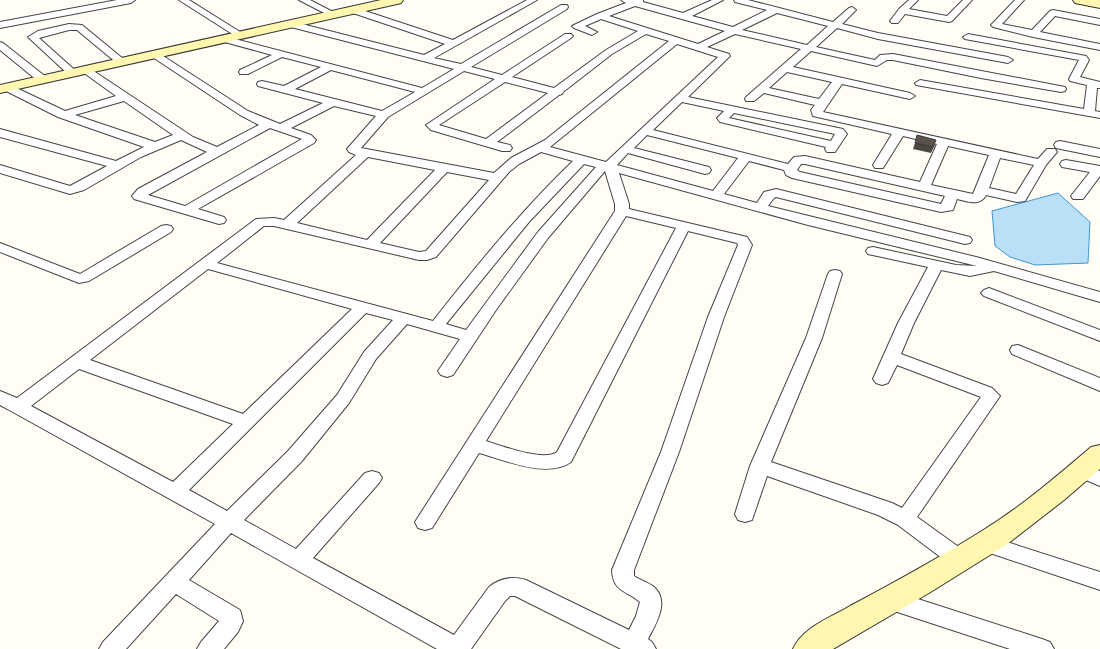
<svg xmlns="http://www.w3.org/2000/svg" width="1100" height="649" font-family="'Crimson Pro',serif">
	<rect width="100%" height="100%" fill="#fffdf5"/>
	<path fill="#b9e0f7" stroke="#3f96cf" d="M1058,193L1090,222L1088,263L1035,265L1010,257L995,246L992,211Z"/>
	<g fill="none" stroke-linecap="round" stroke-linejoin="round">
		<defs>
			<path id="street" d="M117,0H135L131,3L0,28V22Z
				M179,0H189L245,35L243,37H237Z
				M299,0H310L337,14L336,16H330Z
				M527,0H537L434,58L461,64L561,5H567L568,7L567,9L471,67L502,75L565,34H571L573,36L571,38L512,77L554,88L606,50L638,31L601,19L585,26L597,32L592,35L574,28L572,26L597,14L626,3L621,0H643V2L683,13L712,0H723L692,16L733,27L767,10L735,2L734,0H748L833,22L849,8L852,7L856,10L842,24L878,33L1008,57L1013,60L1008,63L878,39L837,28L816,47L875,60L880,55L893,54L1065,87L1066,89L1065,91L1061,92L981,78L893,60H887L877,66L811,51L793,67L910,93L915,96L910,99L842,84L823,112L1038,159L1047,149H1055L1057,152L1046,165L1025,201L1017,202L986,195C980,207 967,201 957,199L953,210L941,212L792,178L786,175L784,170L749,161L724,194L757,203L764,192L776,189L970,237L972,240L970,243L965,244L776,197L774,198L768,206L976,257L1100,292V302L994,271L970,276L941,270L914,323L901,354L992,388L1000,396L917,517L967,553L970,559L967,565L959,568L951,565L898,525L878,515L767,476L752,520L745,522L738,520L735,514L750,466L806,338L828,274L830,271L835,270L840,271L842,274L822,338L771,462L892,503L902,508L981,397L897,365L888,383L882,385L876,383L873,379L898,323L928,267L868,254L866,251L868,248L873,247L956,265L977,266L808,225L619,173L629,204V209L747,237L752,245L724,317L679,452L634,570V576C641,581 651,583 656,589C669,604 655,625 648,639L652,642L656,649H621L515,596H510L505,601L471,649H437L231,533L189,580L240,610L243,621L238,632L224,649H197L201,642L219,621L176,594L126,649H99L103,642L215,524L11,411L0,405V391L17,398L256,219L274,218L284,220L356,155L349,152L347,149L376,116L334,106L291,128L311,135L316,140L314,143L198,209L224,217L226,220L224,223L219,224L134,199L132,196L138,189L207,152L181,140L141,157L84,190L70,194L0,173V165L70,186L107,166L0,137V129L116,161L144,147L58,117L2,89L1,87L6,84L10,85L65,111L116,96L80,70L81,68H89L193,137L217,147L259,125L240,115L151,56L149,54L151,52H157L248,111L280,124L323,103L258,86L257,84L258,82L262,81L284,86L321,67L282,57L248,74H240L239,72L240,70L272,55L221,41L219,39L221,37H227L422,88L454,69L287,26L285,24L290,21L424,55L445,44L350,12L349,10L353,7L356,8L453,40ZM635,6L725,31L698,44L609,16ZM777,13L828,26L807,45L742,30ZM646,34L669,41L545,140L511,158L494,173L361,148L388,117L464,71L495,79L426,125L431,130L502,151H510L512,148L510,145L497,142L559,95L562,94L563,92L612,54ZM735,34L801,49L746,97L745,99L746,101H754L764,93L815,105L811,110L813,116L892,134L873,165L875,168H883L903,136L937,144L920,182L805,156L794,157L788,164L653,130L682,102L724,111L717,118L720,122L826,147L825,149L827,152H835L847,134L843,129L688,97L730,56L729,54L707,47ZM677,44L718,57L606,162L550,147ZM331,70L415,92L382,111L295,89ZM787,72L832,82L819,99L769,88ZM505,82L548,93L486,139L439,125ZM124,101L173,135L155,142L75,115ZM734,113L835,134L831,141L729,118ZM270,128L302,139L185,206L148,195ZM647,135L738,158L713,191L617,165L628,153L705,174L709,173L711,170L709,167L634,148ZM948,146L989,155L973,194L931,185ZM541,152L573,161C522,210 477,265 433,321L217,263L264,226H274L419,260H427L436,257L509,172L519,164ZM368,157L435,170L367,240L297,223ZM1000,158L1034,165L1016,194L989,188ZM584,164L596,167L538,232L466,330L446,324L529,222ZM801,164H805L945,196L941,204L800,172L797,170ZM605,171L615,204V211L415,522L418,528L425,530L432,528L479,453C505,460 547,479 571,462L688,231L737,243L738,245L708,317L661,452L612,570C613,592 626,590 640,602L636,616L629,630L526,580C513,576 500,578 489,587L454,635L313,558L379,483L382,478L379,473L372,471L365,473L296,549L244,520L302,461L349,403L376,359L407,324L460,339L438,371L441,375L447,377L453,375L496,310L548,238ZM447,172L489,180L426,251L419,252L380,243ZM626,216L676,228L557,452C544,462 502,446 486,441ZM208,269L352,309L243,414L90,360ZM366,313L393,320L364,352L337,395L288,451L227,511L189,490ZM79,369L233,424L173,482L31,406Z
				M909,0H918L909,9L947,16L963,0H972L952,21L949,22L905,14L898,23H892L890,21L899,9Z
				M1015,0H1024L1002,24L1032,30L1050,11L1053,10L1100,19V25L1055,16L1040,32L1100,44V50L1033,37L993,27L991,25L993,23Z
				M69,24L82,25L127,62L126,64H118L77,30H69L39,38L78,73L73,76L69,75L28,37L38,31Z
				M968,34L1086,56L1089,60L1080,77L1100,82V88H1097L1095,111L1100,112V118L916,85L915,83L920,80L1084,109L1087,85L1070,81L1069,79L1079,60L965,39L963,37Z
				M0,42L3,43L46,77L47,79L46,81H38L0,50Z
				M1060,141L1100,149V157L1056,148L1054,145L1056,142Z
				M1066,160L1100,166V176L1083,199H1073L1071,196L1090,172L1062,167L1060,164L1062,161Z
				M166,225L171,226L173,229L171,232L89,281L79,283L0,252V243L80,274L161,226Z
				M989,288L1100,330V341L984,296L981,293L984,290Z
				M1018,345L1100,378V391L1012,354L1010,350L1012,346Z
				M1081,463L1100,471V486L1074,475L1071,470L1074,465Z
				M985,535L1100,572V590L978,549L975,543L978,537Z
				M890,590L1042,639L1050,642L1054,649H1010L882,607L879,600L882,593Z"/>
			<path id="secondary" d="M381,0H403L401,3L397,4L0,93V85Z
				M1073,0H1100V8L1075,3Z
				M1100,445V469L1064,500L1006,545L929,593L833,649H793C803,627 830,618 850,606C895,582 941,557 985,529C1022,506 1057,476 1091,447Z"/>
		</defs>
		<use href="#street" stroke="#444" stroke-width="2"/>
		<use href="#secondary" stroke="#333" stroke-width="2"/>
		<use href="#street" fill="#fff" fill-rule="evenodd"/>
		<use href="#secondary" fill="#fff6b0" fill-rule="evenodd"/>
	</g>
	<path fill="#4d4742" d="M915,143L935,145L931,153L913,149Z"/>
	<path fill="#5a524d" stroke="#3f3936" d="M917,135L936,140L933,147L915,143Z"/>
</svg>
